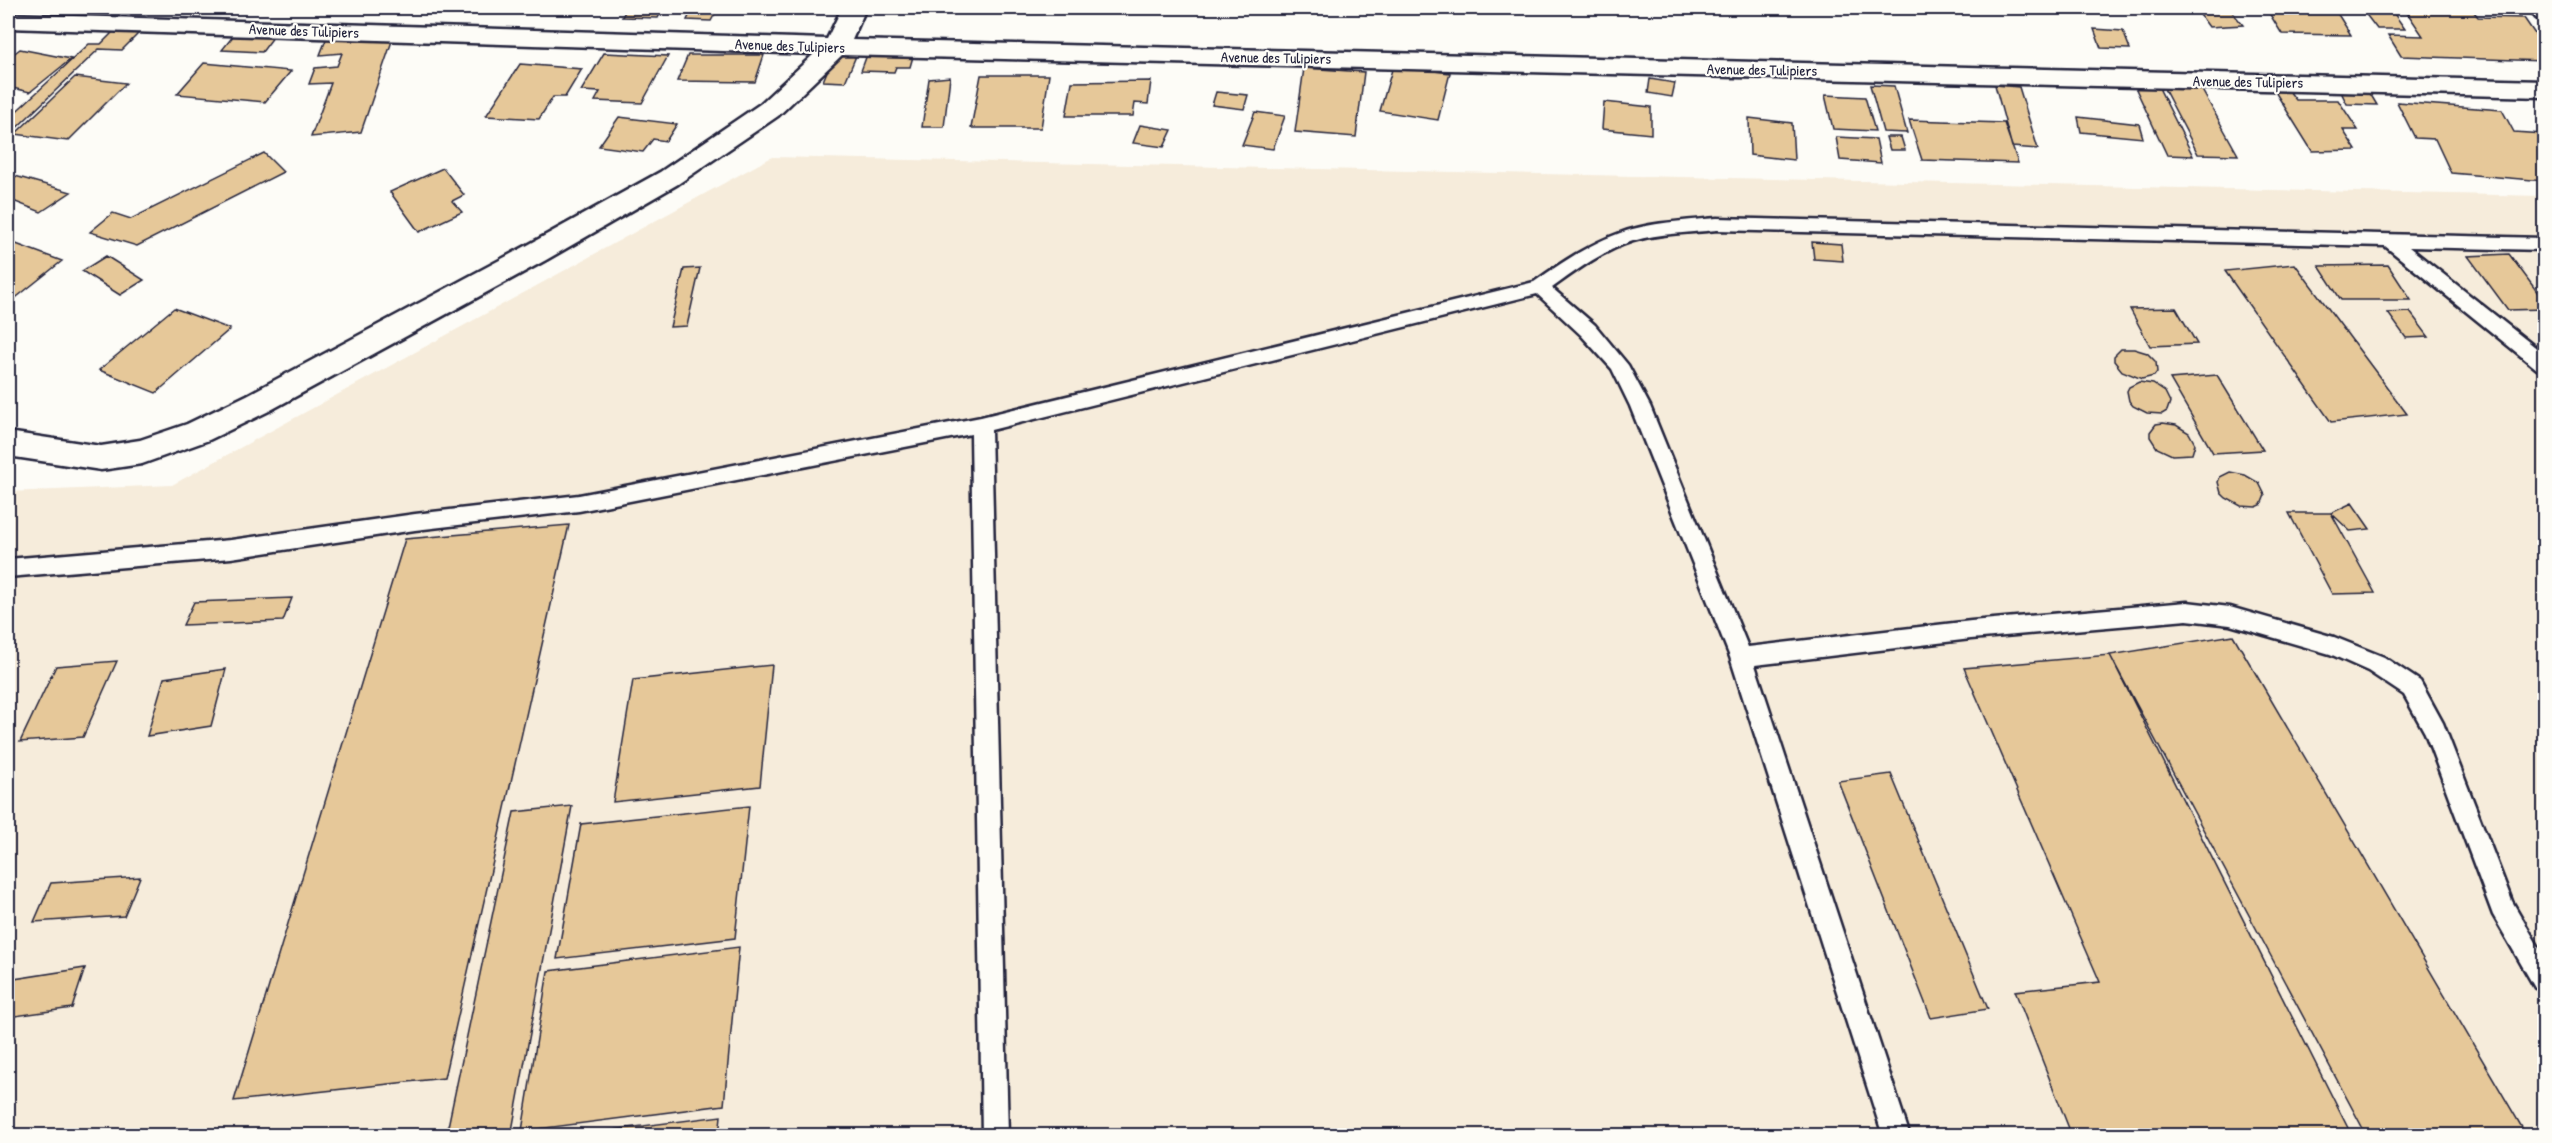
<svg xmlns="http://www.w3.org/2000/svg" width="2552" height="1143" font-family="'Patrick Hand',sans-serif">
	<rect width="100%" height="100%" fill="#fdfcf7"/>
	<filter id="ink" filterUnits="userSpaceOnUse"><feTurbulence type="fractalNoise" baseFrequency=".0167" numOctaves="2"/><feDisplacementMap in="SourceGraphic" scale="12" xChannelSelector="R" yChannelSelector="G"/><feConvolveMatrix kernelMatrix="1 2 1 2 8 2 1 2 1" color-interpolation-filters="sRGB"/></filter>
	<g filter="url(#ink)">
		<path fill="#f6ecdb" d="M772,157L2544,196V1135H8V492L172,485Z"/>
		<path fill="#e6c899" stroke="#22223b" stroke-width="1.5" d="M627,8H663L658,18L622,17Z
			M693,8H718L711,21L687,20Z
			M2195,8H2229L2243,25L2209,27Z
			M2266,8H2334L2351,35L2282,34Z
			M2361,8H2390L2405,29H2377Z
			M2404,8H2471L2478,17L2524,18L2544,47V61L2401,56L2388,35L2423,36Z
			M2479,8H2519L2521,10H2482Z
			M2094,29L2123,31L2130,49L2101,48Z
			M113,32L139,33L122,50L99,49L8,136V119L89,44H101Z
			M234,35L274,36L262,52L222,50Z
			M327,37L392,41L361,132L311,137L331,83L309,84L315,68L337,66L342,53L320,55Z
			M20,49L71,59L30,92L8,87V58Z
			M868,52L914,53L910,67H896L894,72L861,71Z
			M604,53L668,56L642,103L595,101L600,92L581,91Z
			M688,55H764L755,82L677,81Z
			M834,55L856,56L845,82L823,81Z
			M204,63L291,71L265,102L177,94Z
			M520,64L582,69L565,97H553L539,119L486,116Z
			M1393,66L1450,73L1438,120L1380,111Z
			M1304,68L1364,72L1356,137L1295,132Z
			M981,75H1049L1041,128H971Z
			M75,77L126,83L68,141L15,134Z
			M950,77L944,127H922L929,79Z
			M1650,79L1675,83L1672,97L1648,93Z
			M1151,81L1148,104L1135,103L1133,116H1066L1072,82Z
			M2161,83H2198L2238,155L2198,154Z
			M1870,85L1894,86L1907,133L1883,132Z
			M1995,85L2019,87L2038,149L2012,147Z
			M2135,87L2159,88L2193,156L2167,155Z
			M2339,88L2368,90L2377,105L2347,104Z
			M2274,90L2289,91L2296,100H2338L2358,130H2343L2356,150L2312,151Z
			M1216,92L1248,95L1244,109L1212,105Z
			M1825,95L1865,97L1875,131L1833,129Z
			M1604,102L1651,107V134L1602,129Z
			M2397,102L2502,110L2514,132L2543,134L2544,181L2451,173L2435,139L2415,138Z
			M1255,112L1285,116L1273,149L1242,145Z
			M619,117L677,124L666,141L653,139L643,152L599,146Z
			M2078,117L2139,124L2143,138L2081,132Z
			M1749,118L1792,123L1794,160L1750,155Z
			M1909,120L2004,123L2018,163L1922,160Z
			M1140,125L1172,130L1164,147L1133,143Z
			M1836,137L1876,139L1881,163L1840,160Z
			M1886,137H1901L1905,150H1890Z
			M264,153L283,172L137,246L90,232L113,213L131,219Z
			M443,168L464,195L452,201L462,212L419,232L390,192Z
			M8,174L71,192L41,212L8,199Z
			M8,241L62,261L8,304Z
			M1812,242L1841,244L1843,261L1814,259Z
			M2509,254L2544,301V309L2508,310L2468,256Z
			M106,256L144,280L120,295L82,271Z
			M2295,264L2407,414L2331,422L2225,271Z
			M2388,265L2411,300H2341L2319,266Z
			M700,268L687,326L670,327L684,269Z
			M174,308L230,329L156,393L99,370Z
			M2176,308L2197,344L2150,346L2130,309Z
			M2410,312L2429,337L2406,338L2388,313Z
			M2121,349H2134L2147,353L2156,362L2157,372L2154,376L2142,379L2122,371L2114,361V356Z
			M2217,375L2263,450L2213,453L2170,379Z
			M2139,382L2153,384L2165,392L2170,402L2167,411L2162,414L2147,413L2133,406L2129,401L2127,391L2129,387Z
			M2163,423L2176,425L2189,433L2195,444L2192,454L2172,455L2157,448L2150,437V432L2156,424Z
			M2230,472L2245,475L2259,483L2265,495L2261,505L2256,507L2241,506L2226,498L2221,493L2218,482L2220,477Z
			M2352,503L2370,529L2350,531L2331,513Z
			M2289,513H2331L2375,593L2332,594Z
			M569,525L444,1078L234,1101L405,539Z
			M292,598L283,621L183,625L194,602Z
			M2233,635L2527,1136H2367L2110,655Z
			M2110,655L2352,1136H2072L2015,991L2100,982L1964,668Z
			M117,661L83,737L20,742L56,666Z
			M772,665L760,786L613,802L633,680Z
			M226,669L211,726L147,736L164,678Z
			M1891,774L1988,1009L1931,1018L1838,781Z
			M572,806L511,1136H446L514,812Z
			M749,806L735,938L557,959L581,824Z
			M140,877L124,916L34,922L51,883Z
			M739,947L724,1105L522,1131L548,971Z
			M85,968L72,1008L8,1017V980Z
			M721,1116L719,1136H564Z"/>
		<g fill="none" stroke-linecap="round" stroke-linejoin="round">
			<defs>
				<path id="service" d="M1717,218L2544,238V250L2409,247L2544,354V371L2537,369L2385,246L1717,230C1689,233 1660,233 1633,241C1604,250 1577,270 1552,288L1595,325L1628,365L1650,406L1748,647L1971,621L2187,602L2230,607L2334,637L2384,657L2420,681L2443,723L2512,901L2544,956V991L2535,988L2493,915L2425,733L2404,695L2368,671L2330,654L2230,625L2187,620L1971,639L1755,665L1910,1136H1883L1730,657L1630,406L1612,369L1581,335L1537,294L991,430L1008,1136H982L971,434L579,511L415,530L231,558L8,577V559L231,540L415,514L579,495L981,417L1534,282C1561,263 1589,244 1620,233C1651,222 1684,221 1717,218Z"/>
				<path id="minor" d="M842,8H866L852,40L2544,81V97L842,55L778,116L678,184L546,260L269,411L209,440L142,464L101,470L8,456V432L101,446L140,440L187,424L247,395L526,246L660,172L760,104L814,54L8,28V14L827,39Z
					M2528,8H2544V20L2536,18Z"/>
			</defs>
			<use href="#service" stroke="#22223b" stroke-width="5"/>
			<use href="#minor" stroke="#22223b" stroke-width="5"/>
			<use href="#service" fill="#fdfcf7" fill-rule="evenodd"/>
			<use href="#minor" fill="#fdfcf7" fill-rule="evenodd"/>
		</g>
	</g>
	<g text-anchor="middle" stroke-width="4.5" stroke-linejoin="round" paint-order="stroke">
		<g font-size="15" fill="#22223b" stroke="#fdfcf7">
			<text transform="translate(304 31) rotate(2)" y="5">Avenue des Tulipiers</text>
			<text transform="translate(790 46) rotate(2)" y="5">Avenue des Tulipiers</text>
			<text transform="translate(1276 58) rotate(1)" y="5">Avenue des Tulipiers</text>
			<text transform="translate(1762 70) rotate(1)" y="5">Avenue des Tulipiers</text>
			<text transform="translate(2248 82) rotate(1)" y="5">Avenue des Tulipiers</text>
		</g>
	</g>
	<rect width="2552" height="1143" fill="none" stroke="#fdfcf7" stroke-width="30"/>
	<rect x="15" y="15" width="2522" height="1113" fill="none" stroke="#22223b" stroke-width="2" filter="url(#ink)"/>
</svg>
